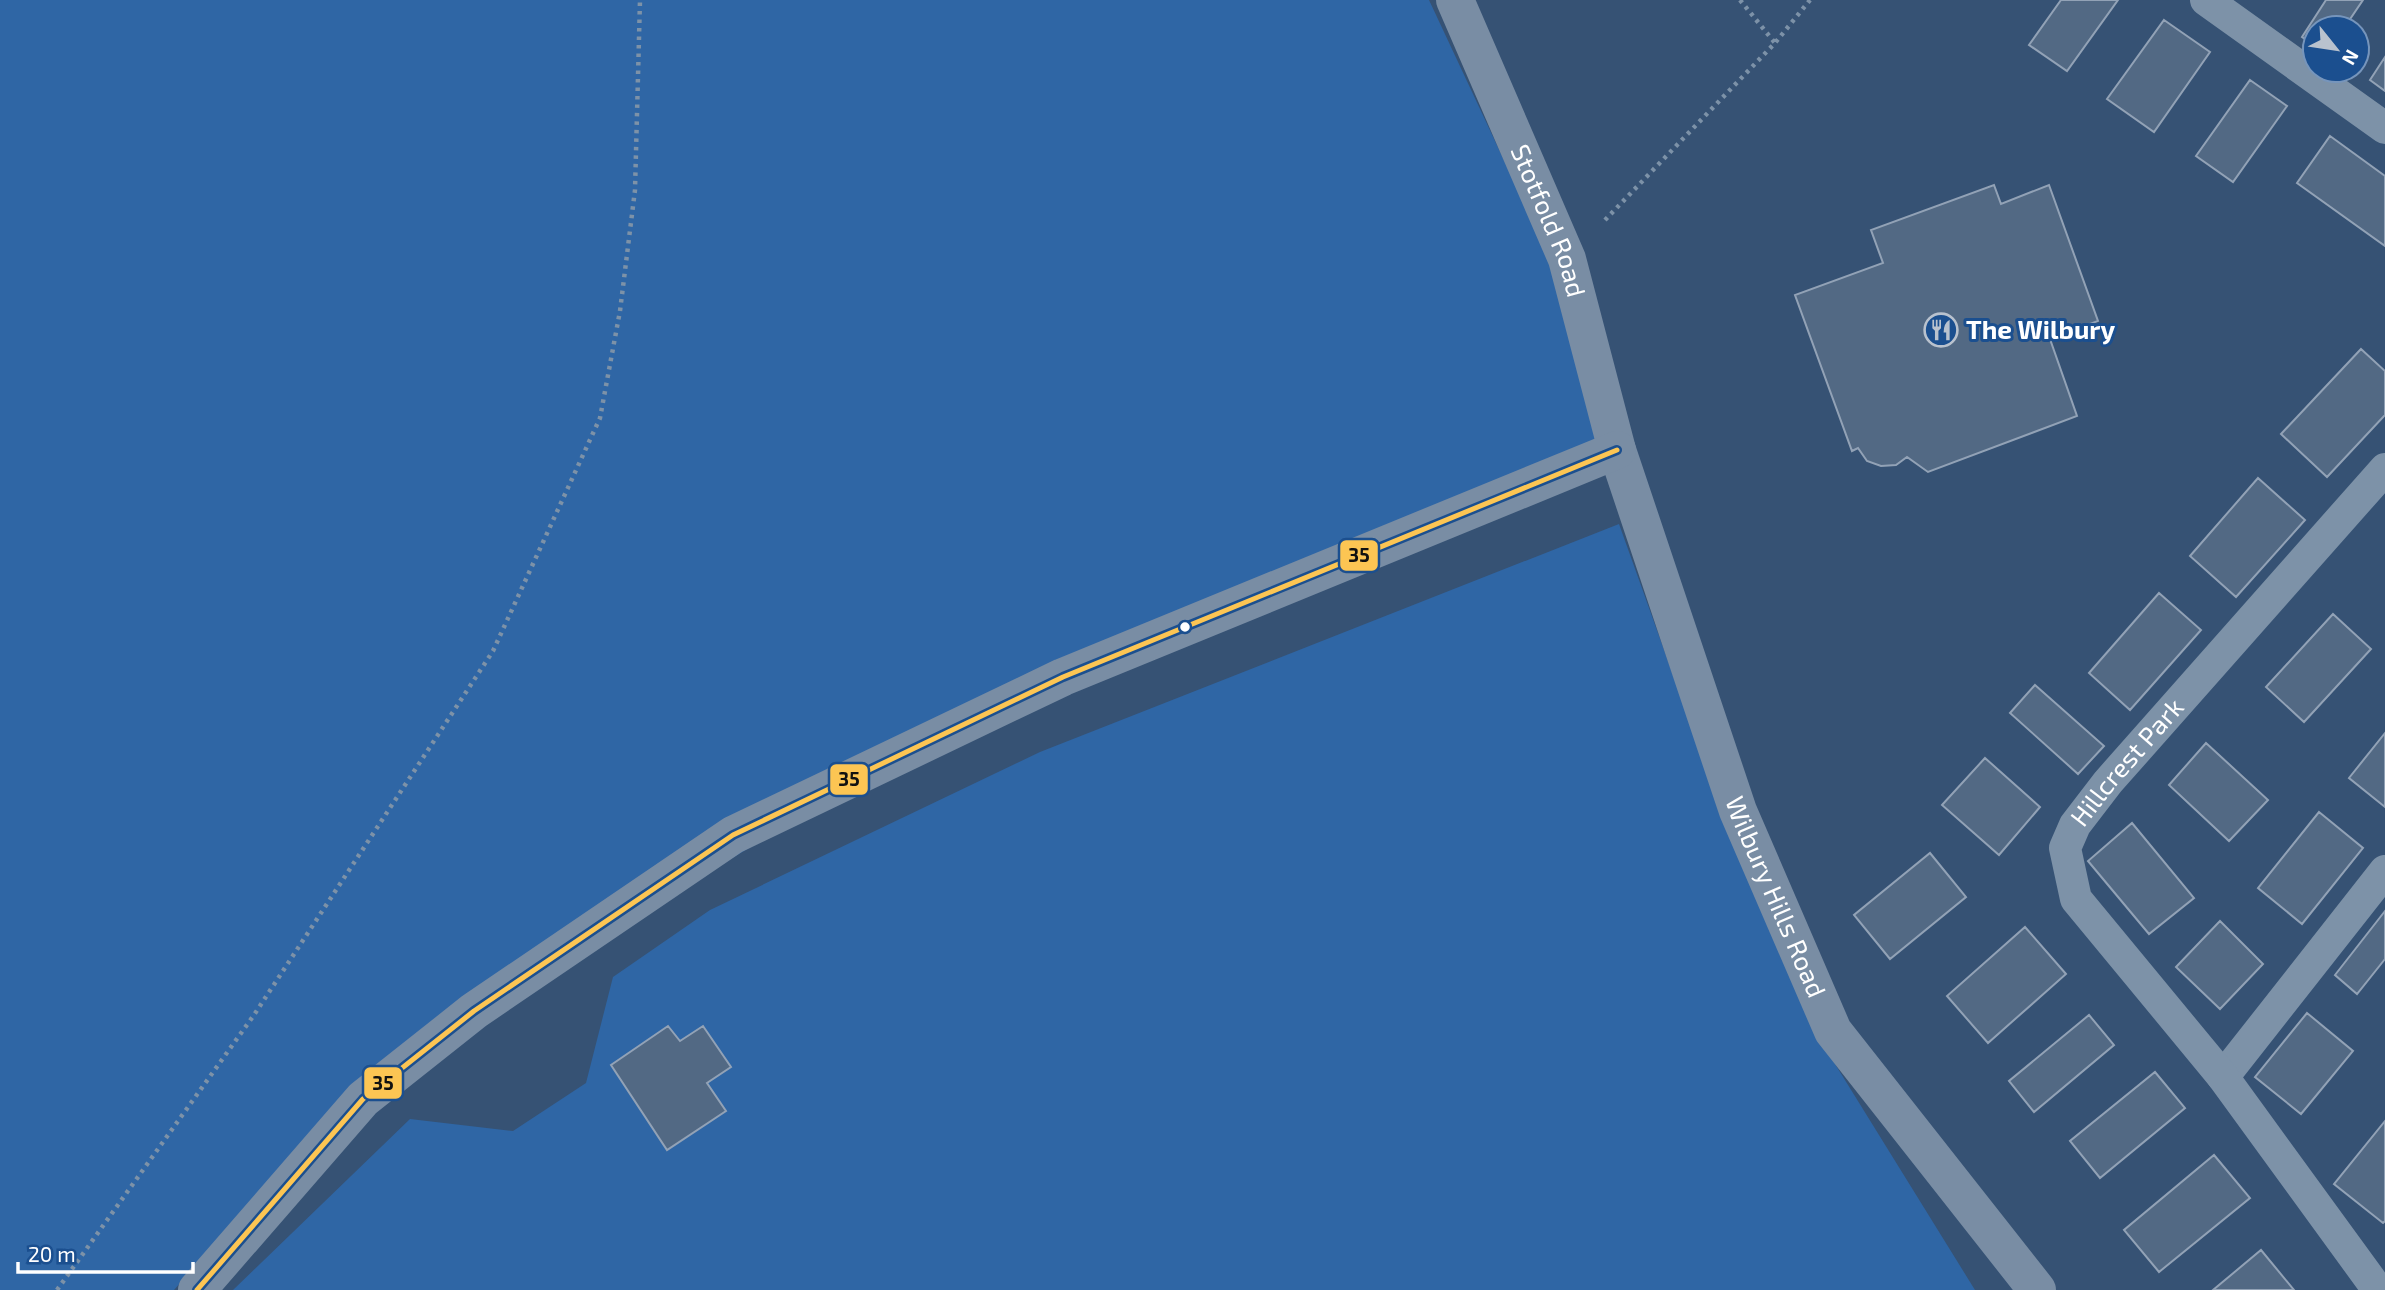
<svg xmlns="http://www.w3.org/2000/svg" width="2385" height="1290" font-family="'Exo 2',sans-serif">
	<rect width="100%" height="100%" fill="#365274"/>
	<path fill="#2f66a5" d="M0,0H1429L1554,267L1597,446L1053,666L350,1087L174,1290H0Z
		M1619,524L1722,812L1822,1043L1975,1290H233L410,1119L513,1131L586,1083L613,977L710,910L1040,752Z"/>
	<path fill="#526984" stroke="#92a2b6" stroke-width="2" d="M2061,0H2118L2067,71L2029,45Z
		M2326,0H2363L2344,28H2315V46L2302,37Z
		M2164,20L2210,52L2154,132L2107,99Z
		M2385,57V91L2370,80Z
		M2250,80L2287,106L2233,182L2196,156Z
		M2330,136L2385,176V246L2297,183Z
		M1994,185L2001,204L2049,185L2098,321L2050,339L2077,416L1928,472L1907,457L1896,465L1881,466L1867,461L1858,448L1852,451L1795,295L1883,263L1871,230Z
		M2361,349L2385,371V415L2327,477L2281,434Z
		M2258,478L2305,520L2236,597L2190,556Z
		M2159,593L2201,630L2130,710L2089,673Z
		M2333,614L2371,649L2304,722L2266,687Z
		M2035,685L2104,746L2078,774L2010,713Z
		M2385,733V807L2349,778Z
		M2206,743L2268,800L2229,841L2169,785Z
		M1985,758L2040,807L1999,855L1942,805Z
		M2319,812L2363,848L2302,924L2258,888Z
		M2132,823L2194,898L2149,934L2088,861Z
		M1930,853L1966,897L1890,959L1854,915Z
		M2385,911V959L2357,994L2335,975Z
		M2220,921L2263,964L2220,1009L2176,967Z
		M2025,927L2066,974L1988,1043L1947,996Z
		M2307,1013L2353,1051L2301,1114L2255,1077Z
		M2089,1015L2114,1045L2034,1112L2009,1081Z
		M668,1026L680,1041L703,1026L731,1067L707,1083L726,1111L667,1150L611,1065Z
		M2155,1072L2185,1108L2100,1178L2070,1141Z
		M2385,1121V1221L2383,1223L2334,1184Z
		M2214,1155L2250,1198L2159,1272L2124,1230Z
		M2261,1250L2294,1290H2213Z"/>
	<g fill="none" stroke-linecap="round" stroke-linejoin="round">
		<path stroke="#7d92a8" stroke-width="4.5" stroke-dasharray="3.5 5" stroke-linecap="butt" d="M1740,0L1775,43
			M1605,220L1775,43L1810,0
			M57,1290L254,1015L493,651L600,418L620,311L635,190L640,0"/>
		<g stroke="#7d92a8" stroke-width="32">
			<path d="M2206,0L2385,128"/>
			<path d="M2223,1077L2385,871"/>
			<path id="s1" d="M2378,1290L2223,1077L2076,899L2065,848L2075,825L2108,782L2385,469"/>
		</g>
		<g stroke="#798da4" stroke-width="38">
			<path id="s2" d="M1455,0L1567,259L1617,450L1738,811L1833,1031L2037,1290"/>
			<path d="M197,1290L363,1099L474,1011L733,835L1063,677L1617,450"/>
		</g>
		<defs>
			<path id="bus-1" d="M197,1290L363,1099L474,1011L733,835L1063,677L1617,450"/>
		</defs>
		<use href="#bus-1" stroke="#1b4f8f" stroke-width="10"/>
		<use href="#bus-1" stroke="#fcc553" stroke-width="5"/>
	</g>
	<defs>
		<symbol id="restaurant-ring" viewBox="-11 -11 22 22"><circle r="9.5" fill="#1b4f8f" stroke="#b9c2ce" stroke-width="1.5"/><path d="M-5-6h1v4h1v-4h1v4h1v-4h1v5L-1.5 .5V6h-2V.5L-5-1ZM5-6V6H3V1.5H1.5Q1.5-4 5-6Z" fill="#b9c2ce"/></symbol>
	</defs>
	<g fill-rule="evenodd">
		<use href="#restaurant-ring" x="1922" y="311" width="38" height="38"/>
	</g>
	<circle fill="#fff" stroke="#1b4f8f" stroke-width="2.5" cx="1185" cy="627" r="6"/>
	<g text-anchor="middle" stroke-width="6" stroke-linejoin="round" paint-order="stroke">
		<g font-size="26" fill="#fff" stroke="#1b4f8f">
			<text dy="9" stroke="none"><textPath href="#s2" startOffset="240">Stotfold Road</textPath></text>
			<text dy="9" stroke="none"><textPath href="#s1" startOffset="653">Hillcrest Park</textPath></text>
			<text dy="9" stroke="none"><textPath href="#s2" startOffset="954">Wilbury Hills Road</textPath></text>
		</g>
		<g font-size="26" font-weight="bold" fill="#fff" stroke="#1b4f8f" text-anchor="start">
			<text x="1966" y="339">The Wilbury</text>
		</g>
	</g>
	<g stroke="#1b4f8f" stroke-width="2.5">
		<rect x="1339" y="539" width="40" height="33" rx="7" fill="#fcc553"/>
		<rect x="829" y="763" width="40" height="33" rx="7" fill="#fcc553"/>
		<rect x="363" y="1066" width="40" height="34" rx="7" fill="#fcc553"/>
	</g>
	<g font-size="19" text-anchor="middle" font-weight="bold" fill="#111">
		<text x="1359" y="562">35</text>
		<text x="849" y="786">35</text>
		<text x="383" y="1090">35</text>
	</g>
	<g transform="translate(2336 49) rotate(120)"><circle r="33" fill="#1b4f8f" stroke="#7695bc" stroke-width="2"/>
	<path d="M0-5L12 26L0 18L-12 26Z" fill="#b9c2ce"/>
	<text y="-10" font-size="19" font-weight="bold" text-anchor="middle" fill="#ffffff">N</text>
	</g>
	<path d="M18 1262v10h175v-10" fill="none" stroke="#ffffff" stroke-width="3.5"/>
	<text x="28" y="1262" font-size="21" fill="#ffffff" stroke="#1b4f8f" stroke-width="5" paint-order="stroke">20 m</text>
</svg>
